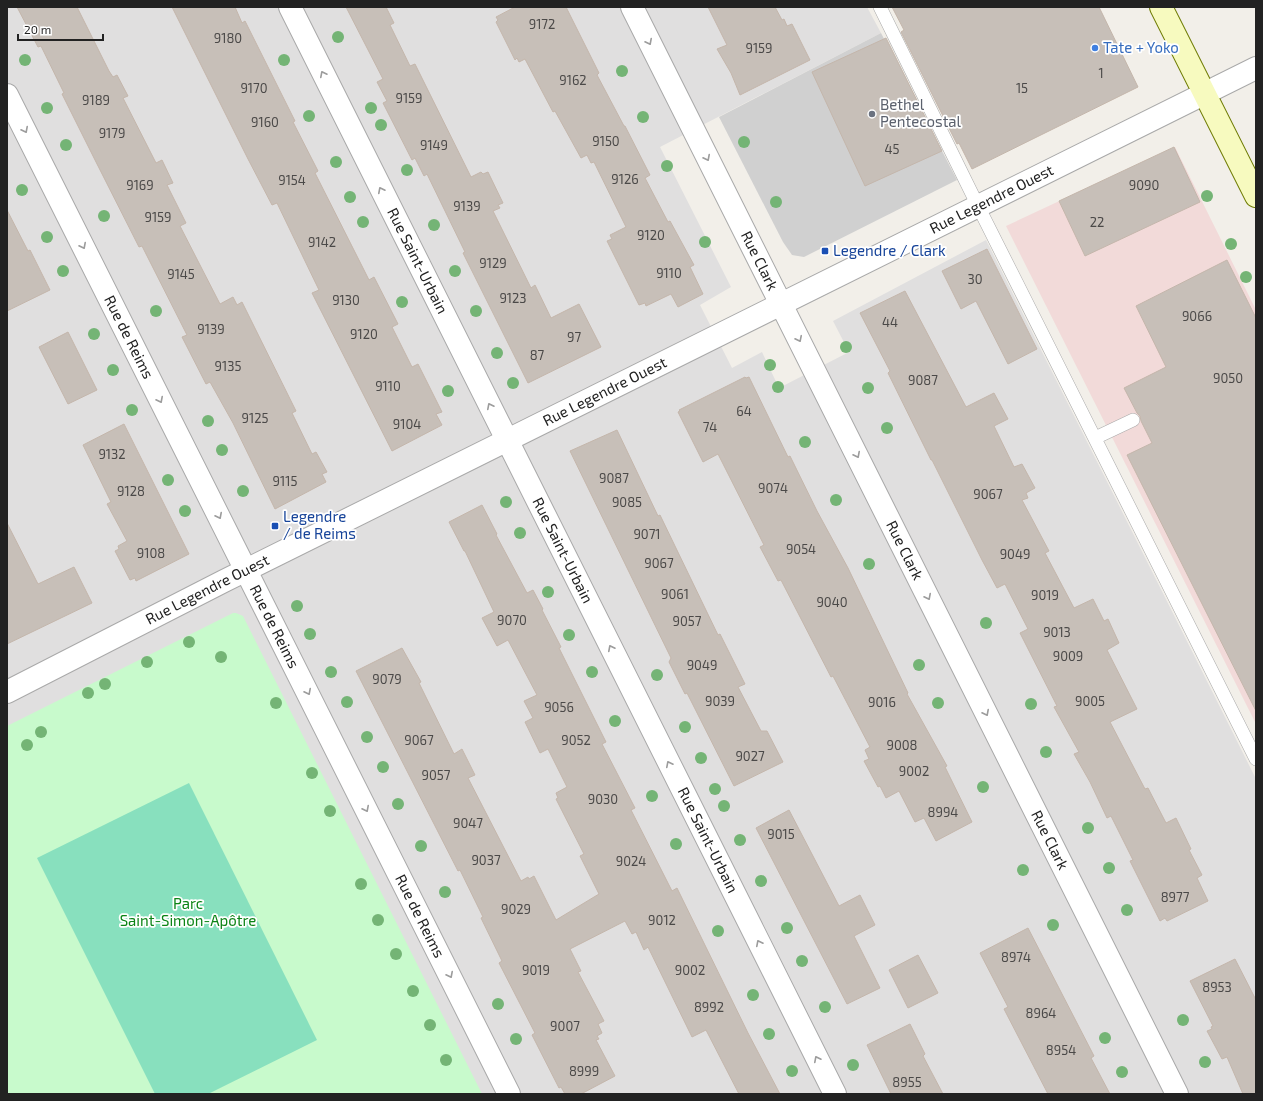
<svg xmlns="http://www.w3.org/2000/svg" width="1263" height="1101" font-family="'Exo 2',sans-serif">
	<rect width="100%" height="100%" fill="#f2efe9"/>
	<path fill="#e0dfdf" d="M7,7H867L881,33L660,147L731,287L700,305L732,368L762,352L779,388L849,352L833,321L986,240L1256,779V1094H7Z"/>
	<path fill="#f2dad9" d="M1175,147L1256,310V724L1006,226Z"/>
	<path fill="#d0d0d0" d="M881,33L957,180L804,257L792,255L783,242L719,117Z"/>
	<path fill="#c8facc" d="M233,613H236L243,616L482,1094H7V726Z"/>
	<path fill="#88e0be" d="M189,783L317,1040L208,1094H155L37,858Z"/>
	<path fill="#c7bfb8" stroke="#c4b6ab" d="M17,7H77L109,71L113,77L117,75L128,96L123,98L156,163L162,160L173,183L167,185L186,223L180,226L220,304L233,297L237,305L242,302L296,411L292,413L312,454L316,452L327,472L322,474L326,482L275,509L233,423L210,382L206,384L182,337L187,335L142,246L139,247L95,160L62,94L64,93L41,46L38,47Z
		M172,7H235L242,23L245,21L295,121L293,122L318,171L315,173L363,268L369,280L374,277L398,324L392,327L412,367L418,364L442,412L436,414L442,425L392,451L312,293L319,290L277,203L272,205L248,159Z
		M346,7H386L394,23L390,25L410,66L415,64L471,177L481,172L483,174L488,172L503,203L498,205L500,208L493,211L531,288L535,285L551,318L579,304L601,347L528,383L463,253L465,252L427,174L424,176L415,158L412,160L383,103L387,101L377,82L383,79Z
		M515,7H566L599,73L597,75L624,126H625L650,175L645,178L668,222L670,221L694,265L690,267L703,294L678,307L671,294L646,306L645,303L639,305L607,241L612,239L610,235L626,227L594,162L591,163L587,155L581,158L555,111L553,112L525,59L519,62L517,58L515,60L496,22L498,20L496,17Z
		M708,7H775L782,20L784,19L787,26L792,24L810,60L740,95L731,73L717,49L727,45Z
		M892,7H1099L1138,87L972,169L959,143L957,144L901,32L904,30Z
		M886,38L942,151L865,186L812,72Z
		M1174,147L1200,202L1085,256L1059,201Z
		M7,210L28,251L30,250L50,290L7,311Z
		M987,249L1037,349L1008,364L976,301L961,309L942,271Z
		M1227,260L1256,318V711L1127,455L1152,443L1141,421L1140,416L1137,413L1124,388L1166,367L1136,306Z
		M905,291L966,407L994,393L1008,419L994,426L1014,467L1022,464L1035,488L1026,493L1028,498L1022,500L1049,551L1045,553L1074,608L1093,599L1104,621L1108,619L1119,643L1107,650L1137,709L1110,722L1145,789L1148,788L1166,823L1176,818L1191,849L1189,850L1202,875L1197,878L1208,901L1167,921L1165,918L1160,921L1130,861L1133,860L1111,816L1107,818L1090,782L1074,754L1079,752L1054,707L1057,706L1020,633L1028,629L1005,584L997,588L982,560L932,460H931L888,373L890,371L860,313Z
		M68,332L97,390L68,404L39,347Z
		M745,377L746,378L749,377L788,457L790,456L817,511L848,568L908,693L907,694L947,766L945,767L972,822L936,841L924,818L915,822L899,791L886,798L880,786L878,787L864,761L869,759L865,750L870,747L833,676L831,677L781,580L778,581L760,547L764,545L718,454L703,462L678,412L680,411L679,410Z
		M124,424L189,554L136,581L135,578L130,580L115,551L119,549L118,546L127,541L107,504L111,502L83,445Z
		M617,430L658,516L660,515L718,635L720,634L745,684L738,687L761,731H767L783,762L734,786L687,693L685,694L669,662L671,658L570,451Z
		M482,505L497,534L496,535L527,593L533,590L543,609L542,610L561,647L559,648L606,742L602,744L635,808L631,810L672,891L677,888L748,1033L780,1094H739L706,1030L692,1037L648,947L644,950L636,932L632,934L625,921L570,949L581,971L578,972L604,1021L598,1024L602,1033L597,1036L599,1039L596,1040L615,1076L581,1094H565L561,1087L559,1088L532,1035L535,1033L499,963L502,961L481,918L483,917L460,870L458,871L356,671L402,648L421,682L419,683L454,754L462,749L475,775L468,778L521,881L528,877L529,879L534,876L556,920L599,894L580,856L584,854L556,799L558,798L556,793L567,787L548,749L540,753L525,722L533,718L524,701L537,695L508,640L497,646L482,618L494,612L465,551H464L449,522Z
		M7,523L38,584L74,567L92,603L7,644Z
		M789,810L839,906L860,895L875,925L854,936L880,988L847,1004L756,828Z
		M1028,928L1094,1056L1091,1058L1110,1094H1048L1004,1009L1008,1007L980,953Z
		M918,955L938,993L908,1008L889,970Z
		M1235,959L1256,1000V1094H1243L1227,1057L1222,1059L1207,1031L1212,1029L1211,1027L1213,1026L1190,981Z
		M910,1024L925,1054L923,1056L943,1094H891L867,1045Z"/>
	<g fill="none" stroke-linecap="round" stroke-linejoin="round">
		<defs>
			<path id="service" d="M880,7L978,206L1256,759
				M1095,438L1133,420"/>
			<g id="minor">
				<path id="s1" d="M290,7L835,1094"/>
				<path id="s2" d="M632,7L1177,1094"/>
				<path id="s3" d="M7,95L509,1094"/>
				<path id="s4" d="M7,692L224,581L1256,68"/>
			</g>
			<path id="secondary" d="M1161,7L1256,196"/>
		</defs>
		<use href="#service" stroke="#a9a9a9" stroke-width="14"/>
		<use href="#minor" stroke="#a9a9a9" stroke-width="24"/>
		<use href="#secondary" stroke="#707d05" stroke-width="24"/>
		<use href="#service" stroke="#fff" stroke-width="13"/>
		<use href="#minor" stroke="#fff" stroke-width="22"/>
		<use href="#secondary" stroke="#f7fabf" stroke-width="22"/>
	</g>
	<g fill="#74b475">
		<circle cx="338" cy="37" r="6"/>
		<circle cx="25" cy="60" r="6"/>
		<circle cx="284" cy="60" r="6"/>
		<circle cx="622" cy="71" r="6"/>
		<circle cx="47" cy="108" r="6"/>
		<circle cx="371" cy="108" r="6"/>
		<circle cx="309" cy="116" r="6"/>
		<circle cx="643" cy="117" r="6"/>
		<circle cx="381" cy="125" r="6"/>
		<circle cx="744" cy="142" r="6"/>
		<circle cx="66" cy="145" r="6"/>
		<circle cx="336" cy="162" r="6"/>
		<circle cx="667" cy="166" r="6"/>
		<circle cx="407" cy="170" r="6"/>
		<circle cx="22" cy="190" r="6"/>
		<circle cx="1207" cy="196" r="6"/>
		<circle cx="350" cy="197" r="6"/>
		<circle cx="776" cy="202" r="6"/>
		<circle cx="104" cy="216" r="6"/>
		<circle cx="363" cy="222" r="6"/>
		<circle cx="434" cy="225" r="6"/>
		<circle cx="47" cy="237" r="6"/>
		<circle cx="705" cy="242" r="6"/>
		<circle cx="1231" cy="244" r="6"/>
		<circle cx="63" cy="271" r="6"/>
		<circle cx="455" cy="271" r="6"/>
		<circle cx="1246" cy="277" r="6"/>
		<circle cx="402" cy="302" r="6"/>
		<circle cx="156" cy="311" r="6"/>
		<circle cx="476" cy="311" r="6"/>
		<circle cx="94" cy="334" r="6"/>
		<circle cx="846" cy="347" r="6"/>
		<circle cx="497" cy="353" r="6"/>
		<circle cx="770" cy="365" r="6"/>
		<circle cx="113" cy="370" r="6"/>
		<circle cx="513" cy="383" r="6"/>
		<circle cx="778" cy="387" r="6"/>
		<circle cx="868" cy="388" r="6"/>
		<circle cx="448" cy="391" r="6"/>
		<circle cx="132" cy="410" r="6"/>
		<circle cx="208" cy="421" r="6"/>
		<circle cx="887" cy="428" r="6"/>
		<circle cx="805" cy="442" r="6"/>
		<circle cx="222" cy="450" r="6"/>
		<circle cx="168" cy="480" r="6"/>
		<circle cx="243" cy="491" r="6"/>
		<circle cx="836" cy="500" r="6"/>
		<circle cx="506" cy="502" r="6"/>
		<circle cx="185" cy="511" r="6"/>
		<circle cx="520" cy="533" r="6"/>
		<circle cx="869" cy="564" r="6"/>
		<circle cx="548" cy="592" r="6"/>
		<circle cx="297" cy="606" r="6"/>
		<circle cx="986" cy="623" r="6"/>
		<circle cx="310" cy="634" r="6"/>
		<circle cx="569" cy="635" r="6"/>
		<circle cx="189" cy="642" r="6"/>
		<circle cx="221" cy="657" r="6"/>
		<circle cx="147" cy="662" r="6"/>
		<circle cx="919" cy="665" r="6"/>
		<circle cx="331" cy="672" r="6"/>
		<circle cx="592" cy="672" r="6"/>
		<circle cx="657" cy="675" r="6"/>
		<circle cx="105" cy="684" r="6"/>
		<circle cx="88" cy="693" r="6"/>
		<circle cx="347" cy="702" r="6"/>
		<circle cx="276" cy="703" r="6"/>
		<circle cx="938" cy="703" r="6"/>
		<circle cx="1031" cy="704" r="6"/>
		<circle cx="615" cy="721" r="6"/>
		<circle cx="685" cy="727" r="6"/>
		<circle cx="41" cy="732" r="6"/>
		<circle cx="367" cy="737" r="6"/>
		<circle cx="27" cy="745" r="6"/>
		<circle cx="1046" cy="752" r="6"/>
		<circle cx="701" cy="758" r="6"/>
		<circle cx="383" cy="767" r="6"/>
		<circle cx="312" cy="773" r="6"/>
		<circle cx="983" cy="787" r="6"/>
		<circle cx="715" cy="789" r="6"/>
		<circle cx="652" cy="796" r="6"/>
		<circle cx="398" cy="804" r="6"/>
		<circle cx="724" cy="806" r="6"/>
		<circle cx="330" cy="811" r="6"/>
		<circle cx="1088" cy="828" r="6"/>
		<circle cx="740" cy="840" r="6"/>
		<circle cx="676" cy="844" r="6"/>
		<circle cx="421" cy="846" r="6"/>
		<circle cx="1109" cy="868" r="6"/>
		<circle cx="1023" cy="870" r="6"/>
		<circle cx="761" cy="881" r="6"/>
		<circle cx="361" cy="884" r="6"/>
		<circle cx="445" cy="892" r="6"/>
		<circle cx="1127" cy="910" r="6"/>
		<circle cx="378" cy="920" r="6"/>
		<circle cx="1053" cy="925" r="6"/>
		<circle cx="787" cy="928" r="6"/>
		<circle cx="718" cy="931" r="6"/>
		<circle cx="396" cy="954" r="6"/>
		<circle cx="802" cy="961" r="6"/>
		<circle cx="413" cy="991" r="6"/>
		<circle cx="753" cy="995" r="6"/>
		<circle cx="498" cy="1004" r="6"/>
		<circle cx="825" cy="1007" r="6"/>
		<circle cx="1183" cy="1020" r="6"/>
		<circle cx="430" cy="1025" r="6"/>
		<circle cx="769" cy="1034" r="6"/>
		<circle cx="1105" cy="1038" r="6"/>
		<circle cx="516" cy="1039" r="6"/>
		<circle cx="446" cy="1060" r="6"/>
		<circle cx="1205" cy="1062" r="6"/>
		<circle cx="853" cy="1065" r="6"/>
		<circle cx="792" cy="1071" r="6"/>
		<circle cx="1122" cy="1072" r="6"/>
	</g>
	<defs><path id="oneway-chevron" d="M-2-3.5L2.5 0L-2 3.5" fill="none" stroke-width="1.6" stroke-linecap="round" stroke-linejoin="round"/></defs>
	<g stroke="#9c9c9c">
		<use href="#oneway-chevron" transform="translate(649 42) rotate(63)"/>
		<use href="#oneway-chevron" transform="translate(323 74) rotate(-117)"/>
		<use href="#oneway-chevron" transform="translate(25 130) rotate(63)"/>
		<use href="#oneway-chevron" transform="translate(707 158) rotate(63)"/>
		<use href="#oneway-chevron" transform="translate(381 190) rotate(-117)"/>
		<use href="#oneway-chevron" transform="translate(83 246) rotate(63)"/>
		<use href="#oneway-chevron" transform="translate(799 339) rotate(64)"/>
		<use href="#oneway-chevron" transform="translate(160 400) rotate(63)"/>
		<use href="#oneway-chevron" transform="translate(490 406) rotate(-117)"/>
		<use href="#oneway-chevron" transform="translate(857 455) rotate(63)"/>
		<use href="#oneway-chevron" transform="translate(219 516) rotate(63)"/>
		<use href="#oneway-chevron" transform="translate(928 597) rotate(63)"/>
		<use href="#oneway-chevron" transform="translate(611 648) rotate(-117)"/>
		<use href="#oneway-chevron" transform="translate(308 692) rotate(63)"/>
		<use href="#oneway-chevron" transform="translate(986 713) rotate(63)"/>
		<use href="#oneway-chevron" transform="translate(669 764) rotate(-117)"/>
		<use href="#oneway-chevron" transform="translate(366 809) rotate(63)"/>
		<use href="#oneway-chevron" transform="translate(759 943) rotate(-117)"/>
		<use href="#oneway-chevron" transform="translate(450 975) rotate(63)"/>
		<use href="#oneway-chevron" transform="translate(817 1059) rotate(-117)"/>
	</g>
	<circle fill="#3f7fe0" stroke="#fff" stroke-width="1.5" cx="1095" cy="48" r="4"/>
	<circle fill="#6b7280" stroke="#fff" stroke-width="1.5" cx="872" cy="114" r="4"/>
	<g fill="#1a4fb4" stroke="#fff" stroke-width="1.5">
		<rect x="821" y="247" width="8" height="8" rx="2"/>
		<rect x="271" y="522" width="8" height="8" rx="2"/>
	</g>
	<g text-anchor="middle" stroke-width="3.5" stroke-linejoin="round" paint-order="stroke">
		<g font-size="13" fill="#4b4948">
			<text x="542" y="29">9172</text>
			<text x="228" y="43">9180</text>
			<text x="759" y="53">9159</text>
			<text x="1101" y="78">1</text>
			<text x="573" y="85">9162</text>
			<text x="254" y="93">9170</text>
			<text x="1022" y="93">15</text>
			<text x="409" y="103">9159</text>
			<text x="96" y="105">9189</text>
			<text x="265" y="127">9160</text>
			<text x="112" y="138">9179</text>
			<text x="606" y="146">9150</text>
			<text x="434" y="150">9149</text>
			<text x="892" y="154">45</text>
			<text x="625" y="184">9126</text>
			<text x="292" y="185">9154</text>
			<text x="140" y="190">9169</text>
			<text x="1144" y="190">9090</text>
			<text x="467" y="211">9139</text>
			<text x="158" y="222">9159</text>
			<text x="1097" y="227">22</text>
			<text x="651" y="240">9120</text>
			<text x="322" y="247">9142</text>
			<text x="493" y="268">9129</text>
			<text x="669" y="278">9110</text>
			<text x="181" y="279">9145</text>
			<text x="975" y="284">30</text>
			<text x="513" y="303">9123</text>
			<text x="346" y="305">9130</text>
			<text x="1197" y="321">9066</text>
			<text x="890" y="327">44</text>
			<text x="211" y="334">9139</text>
			<text x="364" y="339">9120</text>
			<text x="574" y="342">97</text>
			<text x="537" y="360">87</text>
			<text x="228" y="371">9135</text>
			<text x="1228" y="383">9050</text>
			<text x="923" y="385">9087</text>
			<text x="388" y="391">9110</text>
			<text x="744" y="416">64</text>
			<text x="255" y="423">9125</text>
			<text x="407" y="429">9104</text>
			<text x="710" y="432">74</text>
			<text x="112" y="459">9132</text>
			<text x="614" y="483">9087</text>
			<text x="285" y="486">9115</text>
			<text x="773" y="493">9074</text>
			<text x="131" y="496">9128</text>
			<text x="988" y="499">9067</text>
			<text x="627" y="507">9085</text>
			<text x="647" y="539">9071</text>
			<text x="801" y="554">9054</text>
			<text x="151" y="558">9108</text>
			<text x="1015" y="559">9049</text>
			<text x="659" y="568">9067</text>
			<text x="675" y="599">9061</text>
			<text x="1045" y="600">9019</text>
			<text x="832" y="607">9040</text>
			<text x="512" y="625">9070</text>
			<text x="687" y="626">9057</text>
			<text x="1057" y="637">9013</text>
			<text x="1068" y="661">9009</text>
			<text x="702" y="670">9049</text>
			<text x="387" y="684">9079</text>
			<text x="720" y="706">9039</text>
			<text x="1090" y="706">9005</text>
			<text x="882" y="707">9016</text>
			<text x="559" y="712">9056</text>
			<text x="419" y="745">9067</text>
			<text x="576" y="745">9052</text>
			<text x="902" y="750">9008</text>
			<text x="750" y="761">9027</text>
			<text x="914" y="776">9002</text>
			<text x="436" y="780">9057</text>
			<text x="603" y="804">9030</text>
			<text x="943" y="817">8994</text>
			<text x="468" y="828">9047</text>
			<text x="781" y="839">9015</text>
			<text x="486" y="865">9037</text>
			<text x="631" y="866">9024</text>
			<text x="1175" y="902">8977</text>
			<text x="516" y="914">9029</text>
			<text x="662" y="925">9012</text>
			<text x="1016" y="962">8974</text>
			<text x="536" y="975">9019</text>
			<text x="690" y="975">9002</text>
			<text x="1217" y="992">8953</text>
			<text x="709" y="1012">8992</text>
			<text x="1041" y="1018">8964</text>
			<text x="565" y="1031">9007</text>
			<text x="1061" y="1055">8954</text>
			<text x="584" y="1076">8999</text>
			<text x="907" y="1087">8955</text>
		</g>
		<g font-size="15" fill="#366cbe" stroke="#fff" text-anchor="start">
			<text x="1103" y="53">Tate + Yoko</text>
		</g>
		<g font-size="15" fill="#5b616d" stroke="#fff" text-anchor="start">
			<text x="880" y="110">Bethel<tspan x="880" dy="17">Pentecostal</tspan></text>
		</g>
		<g font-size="15" fill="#222" stroke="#fff">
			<text dy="5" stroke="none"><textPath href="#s4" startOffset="1101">Rue Legendre Ouest</textPath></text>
			<text dy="5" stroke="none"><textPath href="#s1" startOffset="284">Rue Saint-Urbain</textPath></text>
			<text dy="5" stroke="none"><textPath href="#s2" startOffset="284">Rue Clark</textPath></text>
			<text dy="5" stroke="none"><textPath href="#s3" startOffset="271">Rue de Reims</textPath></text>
			<text dy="5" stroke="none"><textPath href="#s4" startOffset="669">Rue Legendre Ouest</textPath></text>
			<text dy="5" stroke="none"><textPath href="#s2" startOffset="608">Rue Clark</textPath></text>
			<text dy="5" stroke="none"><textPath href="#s1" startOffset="608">Rue Saint-Urbain</textPath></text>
			<text dy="5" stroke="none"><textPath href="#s4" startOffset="225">Rue Legendre Ouest</textPath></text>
			<text dy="5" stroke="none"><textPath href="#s3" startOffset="595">Rue de Reims</textPath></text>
			<text dy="5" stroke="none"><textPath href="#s1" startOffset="932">Rue Saint-Urbain</textPath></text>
			<text dy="5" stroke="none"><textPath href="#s2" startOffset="932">Rue Clark</textPath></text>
			<text dy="5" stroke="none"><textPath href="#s3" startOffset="919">Rue de Reims</textPath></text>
		</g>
		<g font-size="15" fill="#164399" stroke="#fff" text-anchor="start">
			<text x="833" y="256">Legendre / Clark</text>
			<text x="283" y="522">Legendre<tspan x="283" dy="17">/ de Reims</tspan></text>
		</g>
		<g font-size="15" fill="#0c8416" stroke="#fff">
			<text x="188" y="909">Parc<tspan x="188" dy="17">Saint-Simon-Apôtre</tspan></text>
		</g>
	</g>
	<rect width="1263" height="1101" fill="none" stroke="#222222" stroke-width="16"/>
	<path d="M18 34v6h85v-6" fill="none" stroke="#222222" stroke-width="2"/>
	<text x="24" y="34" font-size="12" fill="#222222" stroke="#ffffff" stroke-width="3" paint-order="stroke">20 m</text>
</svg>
